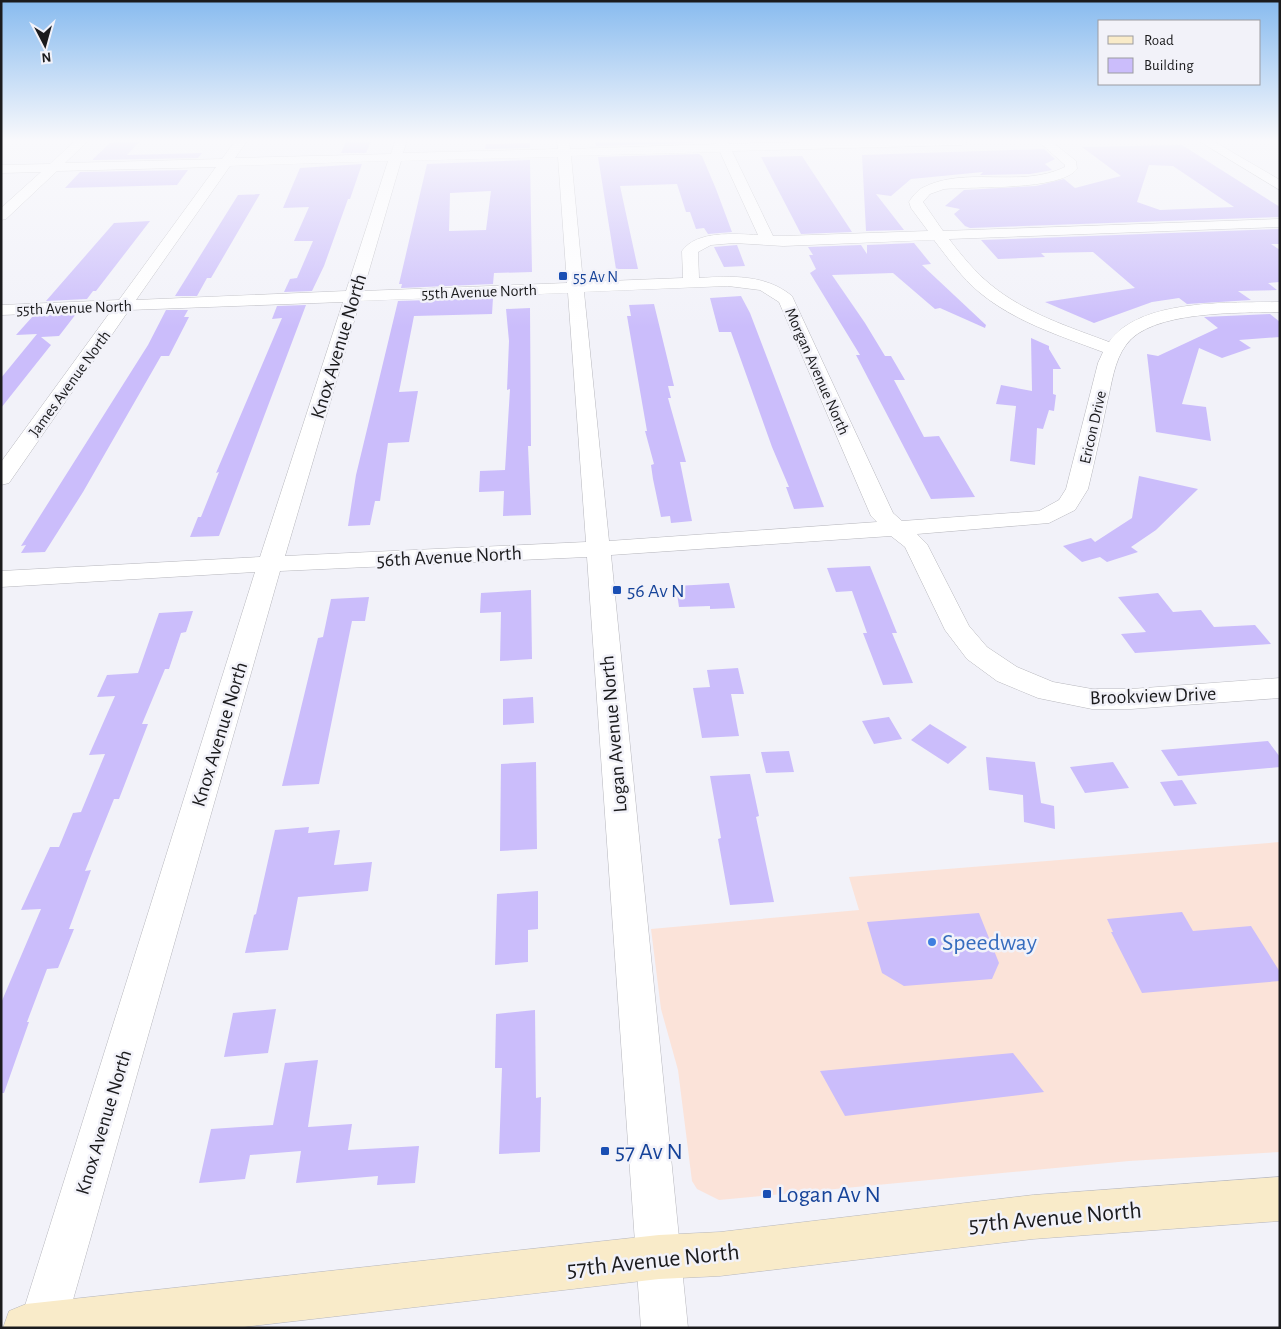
<svg xmlns="http://www.w3.org/2000/svg" width="1281" height="1329" font-family="'Alegreya Sans',sans-serif">
	<rect width="100%" height="100%" fill="#f2f2f9"/>
	<path fill="#fbe3d9" d="M1280,842V1152L1129,1161L719,1200L697,1189L692,1181L678,1070L661,1009L651,929L859,910L849,877Z"/>
	<path fill="#cbbdfb" fill-rule="evenodd" d="M346,141H371L366,153H341Z
		M635,141H693L694,143L596,146L595,142Z
		M139,142L127,155L202,153L198,158L92,160L110,143Z
		M530,143V148L485,149L486,144Z
		M1182,145L1280,207V217L970,228L965,226L954,214L960,209L945,206L964,190L1036,186L1064,179L1075,188L1121,176L1082,147ZM1149,165L1173,166L1234,207L1160,210L1137,202Z
		M1044,149L1055,159L1045,164L1052,170L1047,171L1030,174L980,175L983,172L911,179L891,196L876,194L904,230L866,231L862,155Z
		M699,154L702,156L716,189L732,232L708,234L704,228L696,229L690,212H686L677,184L620,186L638,269H616L598,157Z
		M802,156L829,197L852,232L801,234L761,157Z
		M530,160L532,272L494,273L493,284L401,288L402,284H399L427,164ZM491,191L486,230L449,231L450,193Z
		M362,164L350,199H348L324,266L312,291L284,292L290,279L297,278L313,241H294L309,207L283,208L300,168Z
		M188,170L177,185L65,188L80,172Z
		M260,194L211,278H207L197,296H175L238,195Z
		M150,221L96,291H93L87,299L46,301L114,223Z
		M1280,229V244H1271L1280,250V282L1268,283L1277,290L1238,291L1251,300L1187,304L1179,298L1152,302L1094,323L1045,302L1135,288L1093,252L1041,253L1045,257L998,259L981,240Z
		M914,243L931,264L922,265L986,325L985,328L940,308L935,309L893,273L832,275L865,323L885,356H891L905,380H894L924,437L939,436L975,497L931,499L856,355H860L810,273L816,269L809,255H813L808,247L861,245L867,254V245Z
		M737,245L745,266L724,267L714,247Z
		M741,296L750,313L824,507L794,509L786,487H789L772,447L731,332H719L710,298Z
		M493,298L492,314L414,316L399,392L418,391L409,442L388,443L380,501H375L370,525L348,526L356,475L398,301Z
		M654,304L674,386H668L671,398H668L686,462H680L692,521L671,523L670,516L661,517L653,479L651,465L654,464L645,431H647L627,316H631L629,305Z
		M306,305L219,536L190,537L198,517H201L219,472L216,473L282,318L272,319L277,306Z
		M530,308L531,446H528L531,515L503,516L504,491L479,492L480,471L505,470L510,389L507,390L509,341L506,309Z
		M166,310H188L184,317H189L169,356H161L83,492L45,552L21,553L26,545L21,546L148,345Z
		M76,314L59,336L41,337L51,345L1,408V378L37,334L16,335L33,316Z
		M1270,314L1280,322V337L1239,340L1251,348L1222,358L1199,348L1182,404L1206,407L1211,441L1156,432L1147,354L1158,356L1218,328L1204,317Z
		M1031,338L1049,346V349L1061,369H1053V394L1056,395L1054,411L1049,410L1043,429L1037,428L1035,465L1010,461L1016,406L996,404L1001,385L1032,391Z
		M1139,476L1198,489L1156,530L1131,547L1138,552L1107,562L1100,557L1082,562L1063,546L1091,538L1095,542L1132,518Z
		M870,566L897,633H892L913,683L883,685L863,633H867L852,591L836,592L827,568Z
		M729,583L735,608L710,609V606L679,607L676,586Z
		M531,590L532,659L500,661L501,612L480,613L481,593Z
		M1158,593L1173,612L1201,610L1214,627L1255,625L1271,644L1135,653L1121,634L1146,632L1118,597Z
		M369,597L365,621H352L319,784L282,786L318,638L323,637L331,599Z
		M193,611L186,632L181,633L169,669H165L142,724H148L119,799H114L85,871L91,870L69,929H74L58,968L47,969L27,1022H29L4,1093H1V1003L41,909L21,910L50,847H59L73,813L81,812L105,754L89,755L115,696L97,697L107,675L138,673L159,613Z
		M738,668L744,694H731L739,736L702,738L693,688L710,687L707,670Z
		M533,697L534,723L503,725V699Z
		M889,717L902,739L874,744L862,721Z
		M930,724L967,747L948,764L911,740Z
		M1268,741L1280,757V767L1178,776L1161,750Z
		M789,751L794,772L766,773L761,752Z
		M986,757L1035,762L1041,803L1054,806L1055,829L1024,822L1023,795L989,790Z
		M536,762L537,849L500,851L501,764Z
		M1113,762L1129,788L1085,793L1070,767Z
		M750,774L759,816L756,817L774,902L730,905L718,839L721,838L710,776Z
		M1182,780L1197,804L1174,806L1160,782Z
		M309,827L308,833L340,830L334,865L372,862L368,891L298,897L288,950L245,953L254,915L256,914L275,830Z
		M538,891V929L528,930V962L495,965L497,894Z
		M1182,912L1193,931L1251,926L1280,972V981L1142,993L1111,932H1113L1107,919Z
		M979,913L999,963L992,979L904,986L882,973L867,922Z
		M276,1009L268,1053L224,1057L233,1013Z
		M535,1010L536,1098L541,1097L540,1152L499,1154L502,1068H495L496,1014Z
		M1013,1053L1044,1092L845,1116L820,1071Z
		M318,1060L308,1127L352,1124L348,1150L419,1146L415,1183L377,1185L378,1176L296,1183L301,1151L250,1155L245,1179L199,1183L211,1129L273,1125L285,1063Z"/>
	<g fill="none" stroke-linecap="round" stroke-linejoin="round">
		<defs>
			<path id="street" d="M75,141H88L65,163L222,159L235,141H247L235,158L391,154L395,141H407L403,153L558,149L557,141H569L570,149L717,144L715,141H727L729,144L841,141H968L962,145L732,151L773,236H783L928,231L911,208L909,202C912,197 917,191 922,188C966,165 1020,189 1065,167V165L1038,141H1051L1076,161L1077,169C1060,191 974,186 944,189L930,194L923,202L943,231L1280,219V227L949,239C962,256 975,272 991,285C1025,313 1069,327 1109,342C1140,298 1232,303 1280,302V312C1241,313 1150,310 1126,345C1114,361 1112,383 1107,403C1101,432 1095,460 1088,489L1075,510L1049,523L917,534L927,544L969,626L987,647L1017,667L1053,682L1092,689H1131L1280,678V698L1131,709H1092L1038,698L997,681L967,659L945,630L905,547L891,536L611,555L688,1328H641L587,557L280,571L65,1328H18L255,572L1,587V571L260,557L343,302L129,310L9,483L1,485V462L111,311L1,315V305L119,300L216,167L57,171L6,219L1,220V208L41,172L1,173V165L50,164ZM720,152L758,235C735,234 697,230 682,251L683,278L583,282L571,156ZM558,157L567,283L363,291L401,161ZM388,161L346,291L136,300L230,166ZM934,240C948,258 962,278 979,292C1015,322 1061,336 1103,352L1098,363L1066,489L1059,500L1039,511L902,521L893,513L792,296C765,274 732,276 699,278L698,252L711,245L734,243L783,246ZM728,286L760,290L779,302L871,516L877,522L609,541L584,292ZM568,293L586,542L285,556L360,301Z
				M1199,141H1213L1280,180V190Z"/>
			<path id="secondary" d="M1280,1177V1221L1033,1239L720,1276L659,1279L235,1328H3L9,1311L26,1304L659,1235L720,1232L1033,1195Z"/>
		</defs>
		<use href="#street" stroke="#b7b7bd" stroke-width="1"/>
		<use href="#secondary" stroke="#b7b7bd" stroke-width="1"/>
		<use href="#street" fill="#fff" fill-rule="evenodd"/>
		<use href="#secondary" fill="#f9ebc9" fill-rule="evenodd"/>
	</g>
	<linearGradient id="sky" x2="0" y2="1"><stop stop-color="#88bbef"/><stop offset="0.43" stop-color="#f9f9fc"/><stop offset="1" stop-color="#f9f9fc" stop-opacity="0"/></linearGradient>
	<rect width="1281" height="327" fill="url(#sky)"/>
	<g fill="#1a4fb4" stroke="#f2f2f9" stroke-width="2">
		<rect x="558" y="271" width="10" height="10" rx="2.5"/>
		<rect x="612" y="585" width="10" height="10" rx="2.5"/>
		<rect x="600" y="1146" width="10" height="10" rx="2.5"/>
		<rect x="762" y="1189" width="10" height="10" rx="2.5"/>
	</g>
	<circle fill="#3f7fe0" stroke="#f2f2f9" stroke-width="2" cx="932" cy="942" r="5"/>
	<g text-anchor="middle" stroke-width="5" stroke-linejoin="round" paint-order="stroke">
		<g font-size="16" fill="#164399" stroke="#f2f2f9" text-anchor="start">
			<text x="573" y="282">55 Av N</text>
		</g>
		<g font-size="16" fill="#1b1b1d" stroke="#f2f2f9">
			<text transform="translate(479 291) rotate(-2)" y="6">55th Avenue North</text>
			<text transform="translate(74 307) rotate(-2)" y="6">55th Avenue North</text>
			<text transform="translate(818 371) rotate(66)" y="6">Morgan Avenue North</text>
			<text transform="translate(69 383) rotate(-54)" y="6">James Avenue North</text>
			<text transform="translate(1092 427) rotate(-77)" y="6">Ericon Drive</text>
		</g>
		<g font-size="20" fill="#1b1b1d" stroke="#f2f2f9">
			<text transform="translate(338 346) rotate(-73)" y="7">Knox Avenue North</text>
			<text transform="translate(449 556) rotate(-3)" y="7">56th Avenue North</text>
			<text transform="translate(1153 695) rotate(-2)" y="7">Brookview Drive</text>
			<text transform="translate(219 734) rotate(-73)" y="7">Knox Avenue North</text>
			<text transform="translate(613 734) rotate(-95)" y="7">Logan Avenue North</text>
			<text transform="translate(103 1122) rotate(-73)" y="7">Knox Avenue North</text>
		</g>
		<g font-size="20" fill="#164399" stroke="#f2f2f9" text-anchor="start">
			<text x="627" y="597">56 Av N</text>
		</g>
		<g font-size="24" fill="#366cbe" stroke="#f2f2f9" text-anchor="start">
			<text x="942" y="950">Speedway</text>
		</g>
		<g font-size="24" fill="#164399" stroke="#f2f2f9" text-anchor="start">
			<text x="615" y="1159">57 Av N</text>
			<text x="777" y="1202">Logan Av N</text>
		</g>
		<g font-size="24" fill="#1b1b1d" stroke="#f2f2f9">
			<text transform="translate(1055 1217) rotate(-5)" y="8">57th Avenue North</text>
			<text transform="translate(653 1260) rotate(-6)" y="8">57th Avenue North</text>
		</g>
	</g>
	<rect width="1281" height="1329" fill="none" stroke="#1b1b1d" stroke-width="5"/>
	<rect x="1098" y="20" width="162" height="65" fill="#f2f2f9" stroke="#9c9ca1"/>
	<rect x="1108" y="36" width="25" height="8" fill="#f9ebc9" stroke="#9c9ca1"/>
	<text x="1144" y="45" font-size="15" fill="#1b1b1d">Road</text>
	<rect x="1108" y="58" width="25" height="15" fill="#cbbdfb" stroke="#9c9ca1"/>
	<text x="1144" y="70" font-size="15" fill="#1b1b1d">Building</text>
	<g transform="translate(45 45) rotate(174)" stroke="#f2f2f9" stroke-width="4" paint-order="stroke">
	<path d="M0-4L9 19L0 12L-9 19Z" fill="#1b1b1d"/>
	<text y="-8" font-size="14" font-weight="bold" text-anchor="middle" fill="#1b1b1d">N</text>
	</g>
</svg>
